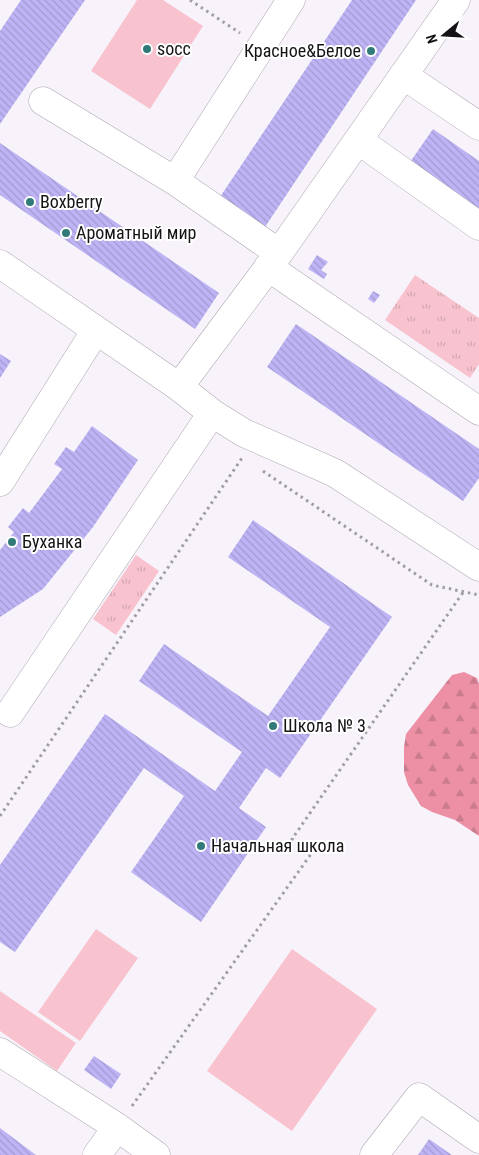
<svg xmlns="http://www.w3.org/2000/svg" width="479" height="1155" font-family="'Roboto Condensed',sans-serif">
	<defs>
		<pattern id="forest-firs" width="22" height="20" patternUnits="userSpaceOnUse" patternTransform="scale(1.25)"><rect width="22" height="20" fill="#ed90a6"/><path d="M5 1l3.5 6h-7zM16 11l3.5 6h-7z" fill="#ca7b8e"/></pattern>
		<pattern id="park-tufts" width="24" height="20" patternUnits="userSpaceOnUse" patternTransform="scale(1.25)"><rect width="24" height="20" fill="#f8c3ce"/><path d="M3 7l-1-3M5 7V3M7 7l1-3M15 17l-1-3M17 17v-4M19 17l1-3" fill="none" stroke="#d4a7b0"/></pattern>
		<pattern id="building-back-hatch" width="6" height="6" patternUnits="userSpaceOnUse" patternTransform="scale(1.25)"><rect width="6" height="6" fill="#beb4f5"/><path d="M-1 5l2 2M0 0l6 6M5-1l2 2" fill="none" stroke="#a29ad1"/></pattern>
	</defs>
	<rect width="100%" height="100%" fill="#f8f3fb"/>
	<path fill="url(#forest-firs)" d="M464,672L477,678L479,684V836L455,820L432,812L421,806L408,785L404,772V747L406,734L452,675Z"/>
	<path fill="url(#park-tufts)" d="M415,275L479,318V364L470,378L385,320Z
		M136,555L159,571L116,635L93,619Z"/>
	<path fill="#f8c3ce" d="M137,0H163L203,26L150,109L91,71Z
		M96,929L138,958L80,1041L38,1012Z
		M292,949L377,1009L292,1131L207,1071Z
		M0,991L76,1043L57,1071L0,1031Z"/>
	<path fill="url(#building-back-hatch)" d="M21,0H85L0,124V31Z
		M352,0H416L265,227L220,197Z
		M433,129L479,161V215L408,165Z
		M0,143L219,293L195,329L0,195Z
		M317,255L328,262L321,270L327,274L324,279L308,269Z
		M373,291L380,295L374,303L368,299Z
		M296,324L479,449V478L463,501L267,367Z
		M0,354L11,361L0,378Z
		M92,426L138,460L93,527L43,589L0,617V550L14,532L8,527L23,508L29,513L62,469L54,464L66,447L74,452Z
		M253,520L392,617L280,778L266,768L239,808L266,827L201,922L131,872L184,796L144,768L15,952L0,942V865L105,714L215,791L242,752L139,681L164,644L268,716L330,627L228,557Z
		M94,1056L121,1074L111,1089L84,1070Z
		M0,1128L36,1155H0Z
		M429,1139L452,1155H418Z"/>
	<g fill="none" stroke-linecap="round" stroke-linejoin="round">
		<defs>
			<path id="minor" d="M291,0L175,181L279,253L456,0
				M403,75L479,126
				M43,101L175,181
				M358,140L479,226
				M279,253L179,387L212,413L244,433L335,473L479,567
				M0,264L179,387
				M268,267L479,411
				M0,482L96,330
				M10,713L212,413
				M0,1052L117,1127L156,1155
				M97,1155L117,1127
				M374,1155L419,1097L479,1139"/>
		</defs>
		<use href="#minor" stroke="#ada8af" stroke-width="29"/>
		<path stroke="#a09da3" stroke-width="3" stroke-dasharray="2.5 4" stroke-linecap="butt" d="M190,0L240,33
			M263,471L432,585L479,595
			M0,816L242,458
			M132,1106L311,854L292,839L464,591"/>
		<use href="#minor" stroke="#fff" stroke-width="28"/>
	</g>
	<g fill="#317a79" stroke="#fff" stroke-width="2">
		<circle cx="147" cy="49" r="5"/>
		<circle cx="371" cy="51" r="5"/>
		<circle cx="30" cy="202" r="5"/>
		<circle cx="66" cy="233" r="5"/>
		<circle cx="12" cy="542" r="5"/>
		<circle cx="273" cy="726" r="5"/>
		<circle cx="201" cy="846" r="5"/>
	</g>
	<g text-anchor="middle" stroke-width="4" stroke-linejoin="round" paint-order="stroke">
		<g font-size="18" fill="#151316" stroke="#fff" text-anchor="start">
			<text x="157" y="55">socc</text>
			<text x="361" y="57" text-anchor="end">Красное&amp;Белое</text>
			<text x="40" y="208">Boxberry</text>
			<text x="76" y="239">Ароматный мир</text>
			<text x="22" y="548">Буханка</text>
			<text x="283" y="732">Школа № 3</text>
			<text x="211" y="852">Начальная школа</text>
		</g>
	</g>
	<g transform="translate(444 35) rotate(252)" stroke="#ffffff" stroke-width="4" paint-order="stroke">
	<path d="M0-4L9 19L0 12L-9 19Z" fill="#151316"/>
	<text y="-8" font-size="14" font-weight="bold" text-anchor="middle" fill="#151316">N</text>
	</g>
</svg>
